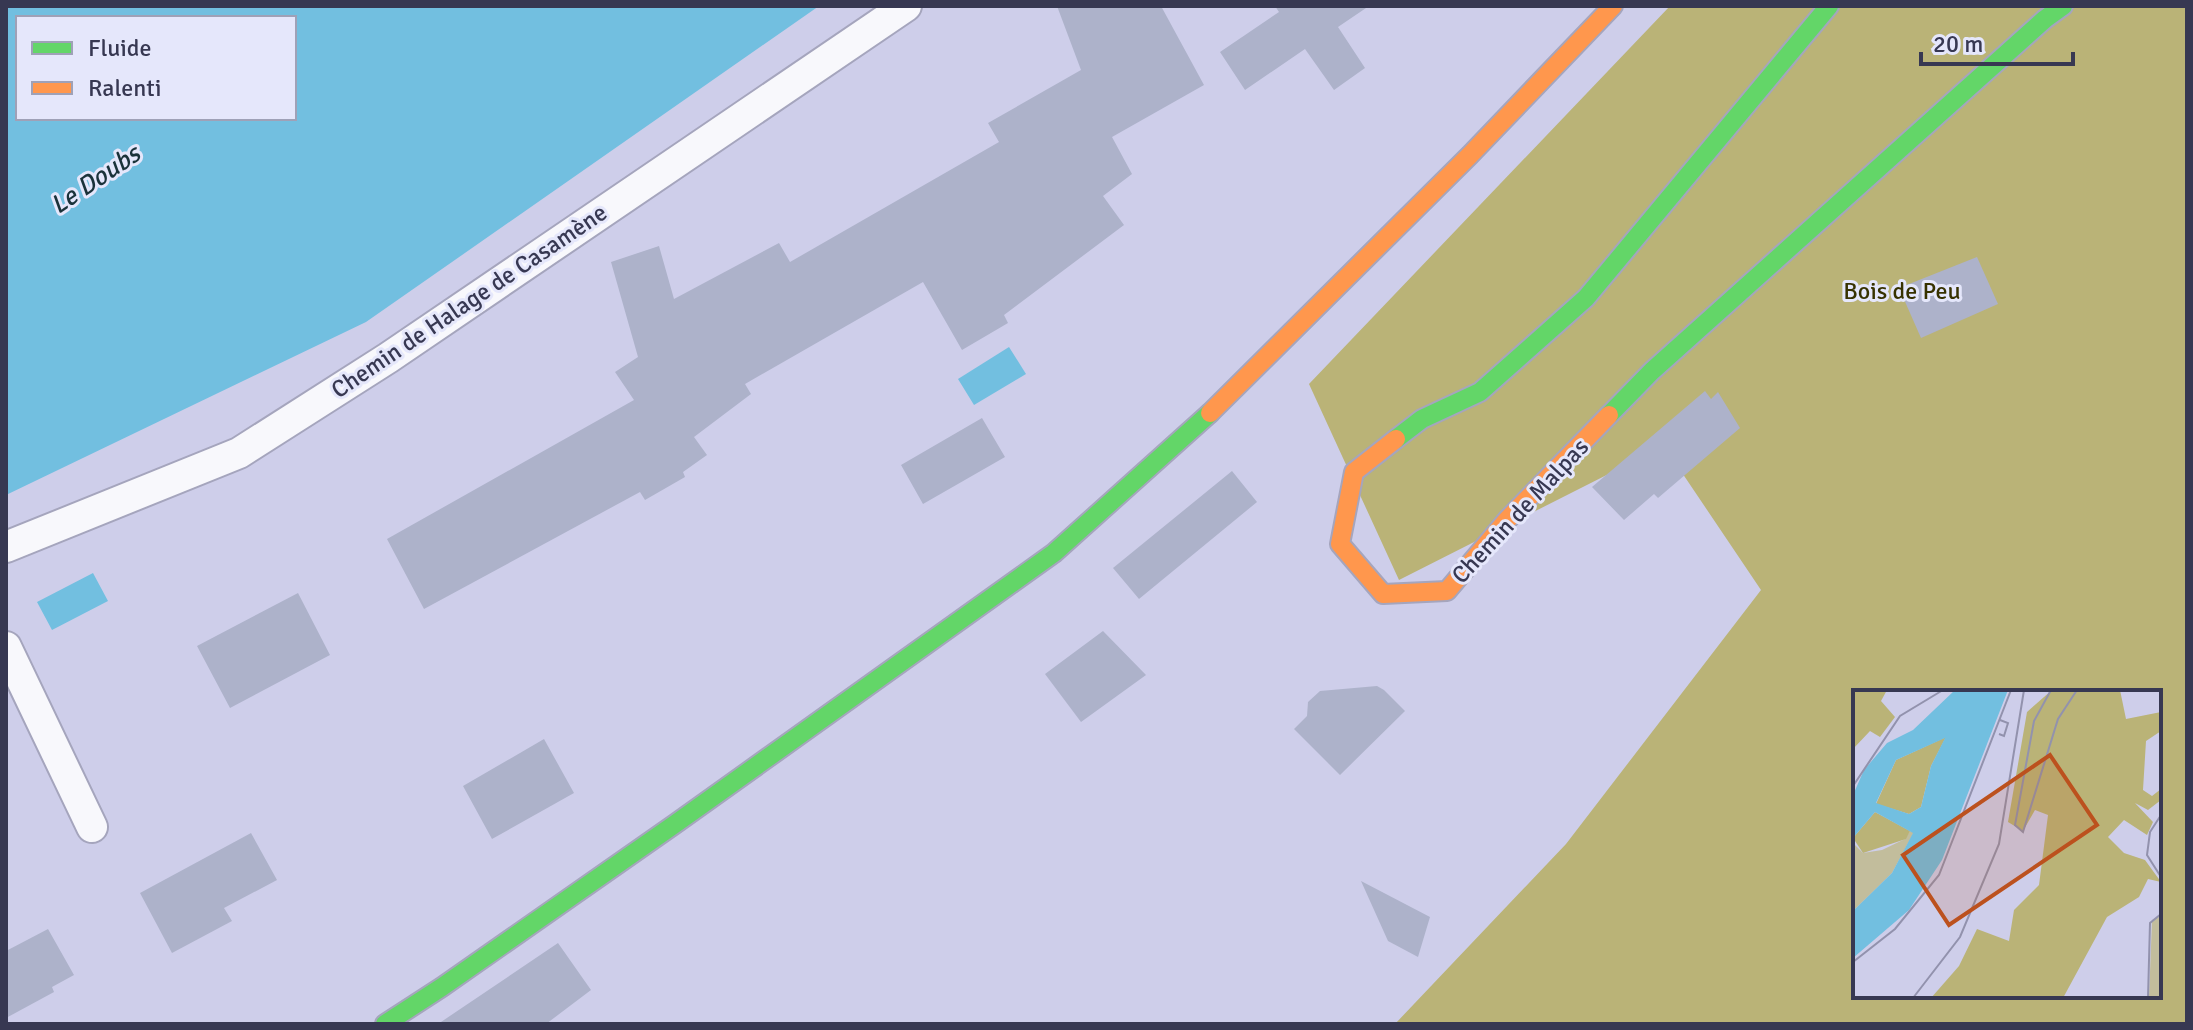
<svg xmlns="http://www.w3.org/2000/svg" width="2193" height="1030" font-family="Signika,sans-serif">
	<rect width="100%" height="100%" fill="#ceceea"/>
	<path fill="#bab377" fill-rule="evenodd" d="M1670,6H2187V1024H1395L1566,844L1761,590L1664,446L1399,580L1309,384ZM1855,692H2159V996H1855Z"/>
	<path fill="#72bfe0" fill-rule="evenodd" d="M6,6H819L366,322L6,495ZM18,18H294V118H18Z
		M1009,347L1026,374L974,405L958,379Z
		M93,573L108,601L52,630L37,602Z"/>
	<path fill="#adb2ca" d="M1057,6H1161L1204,85L1112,137L1132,174L1103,196L1124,225L1004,315L1008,323L962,350L923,282L745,384L751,394L694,437L707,455L683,472L685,477L645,500L640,492L424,609L387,539L634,400L615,372L638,357L611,262L659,246L674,299L779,243L790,262L999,142L988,123L1081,70Z
		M1275,6H1369L1338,27L1365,68L1334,90L1305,49L1245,90L1220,52L1279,12Z
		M1977,257L1998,304L1921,338L1899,288Z
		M1705,391L1711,399L1718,392L1740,428L1658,498L1654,494L1624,520L1592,487Z
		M982,418L1005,457L923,504L901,465Z
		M1232,471L1257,502L1139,599L1113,568Z
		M298,593L330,655L230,708L197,646Z
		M1103,631L1146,675L1081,722L1045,674Z
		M1377,686L1384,690L1405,711L1340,775L1294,729L1307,716L1308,702L1320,691Z
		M544,739L574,793L492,839L463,786Z
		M251,833L277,880L224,908L232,921L172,953L140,893Z
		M1361,881L1430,917L1418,957L1388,941Z
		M48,929L74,975L52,987L54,992L6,1018V951Z
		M558,943L591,990L546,1024H438Z"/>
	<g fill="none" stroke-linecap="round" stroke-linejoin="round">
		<defs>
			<path id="lane" d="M6,547L239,453L388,358L906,6
				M6,647L92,827"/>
			<path id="fast" d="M1609,415L1652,371L2045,19L2063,6
				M1396,439L1422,419L1480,392L1586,298L1829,6
				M385,1024L442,987L675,824L1054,553L1210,413"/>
			<path id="slow" d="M1210,413L1470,155L1613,6
				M1396,439L1354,472L1340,544L1383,594L1447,591L1507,520L1609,415"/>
		</defs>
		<use href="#lane" stroke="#a5a5bd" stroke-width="34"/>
		<use href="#fast" stroke="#a5a5bd" stroke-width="22"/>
		<use href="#slow" stroke="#a5a5bd" stroke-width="22"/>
		<use href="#lane" stroke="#f8f8fc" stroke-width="30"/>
		<use href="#fast" stroke="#63d668" stroke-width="18"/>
		<use href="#slow" stroke="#ff974d" stroke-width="18"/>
	</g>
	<g text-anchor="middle" stroke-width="6" stroke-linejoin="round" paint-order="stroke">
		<g font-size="24" fill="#373200" stroke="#e5e7fb">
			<text x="1902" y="299">Bois de Peu</text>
		</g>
		<g font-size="24" fill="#373852" stroke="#e5e7fb">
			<text transform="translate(469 301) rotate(-34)" y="8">Chemin de Halage de Casamène</text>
			<text transform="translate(1520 511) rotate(-47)" y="8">Chemin de Malpas</text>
		</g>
		<g font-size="26" font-style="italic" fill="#1a323a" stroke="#e5e7fb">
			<text transform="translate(95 179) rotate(-34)" y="9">Le Doubs</text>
		</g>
	</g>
	<g transform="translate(1853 690)">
		<rect width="308" height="308" fill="#ceceea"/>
		<path d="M57,141L61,142L39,183L0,221V153L10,163L29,160L52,149ZM308,226V308H296L299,230Z" fill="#c2bd9c"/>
		<path d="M0,0H34L28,11L42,27L27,47L17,41L0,59ZM199,0H267L273,29L308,22V41L293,51L290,100L299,106L308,99V110L295,120L282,113L300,132L294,145L271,130L255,147L271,163L292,170L308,192L295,189L286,207L254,227L210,308H78L106,276L124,239L156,251L161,220L186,195L195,125L182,120L170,141L155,132L174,22ZM93,47L78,76L68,117L56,124L23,114L43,70ZM22,122L57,141L53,149L10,163L0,148Z" fill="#bab377"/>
		<path d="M102,0H155L89,170L56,220L0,268V221L39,183L60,143L22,122L0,148V105L11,80L34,53L60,40ZM92,48L78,76L68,117L56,124L23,113L43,70Z" fill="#72bfe0" fill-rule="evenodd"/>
		<path fill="none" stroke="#9292ad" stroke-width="2" d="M198,0L181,31L162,135L170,142L205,29L224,0M146,44L151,46L155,33L147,30M0,96L47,26L90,0M308,125L297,142L294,165L308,187M0,272L42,239L86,185L158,0M60,308L107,247L146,154L171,0M295,308L297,233L308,224"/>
		<path fill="#bc511e" fill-opacity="0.15" stroke="#bc511e" stroke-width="4" d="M197,65L244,135L96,235L50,165Z"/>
		<rect width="308" height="308" fill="none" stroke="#373852" stroke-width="4"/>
	</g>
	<rect width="2193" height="1030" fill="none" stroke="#373852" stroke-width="16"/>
	<rect x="16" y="16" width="280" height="104" fill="#e5e7fb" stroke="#9fa1b7" stroke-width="2"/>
	<rect x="32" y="42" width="40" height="12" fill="#63d668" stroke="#9fa1b7" stroke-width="2"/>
	<text x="88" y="56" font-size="24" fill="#373852">Fluide</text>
	<rect x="32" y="82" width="40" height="12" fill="#ff974d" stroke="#9fa1b7" stroke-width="2"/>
	<text x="88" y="96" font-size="24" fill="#373852">Ralenti</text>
	<path d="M1921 52v12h152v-12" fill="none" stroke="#373852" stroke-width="4"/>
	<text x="1933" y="52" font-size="24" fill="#373852" stroke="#e5e7fb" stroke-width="6" paint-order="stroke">20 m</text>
</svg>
